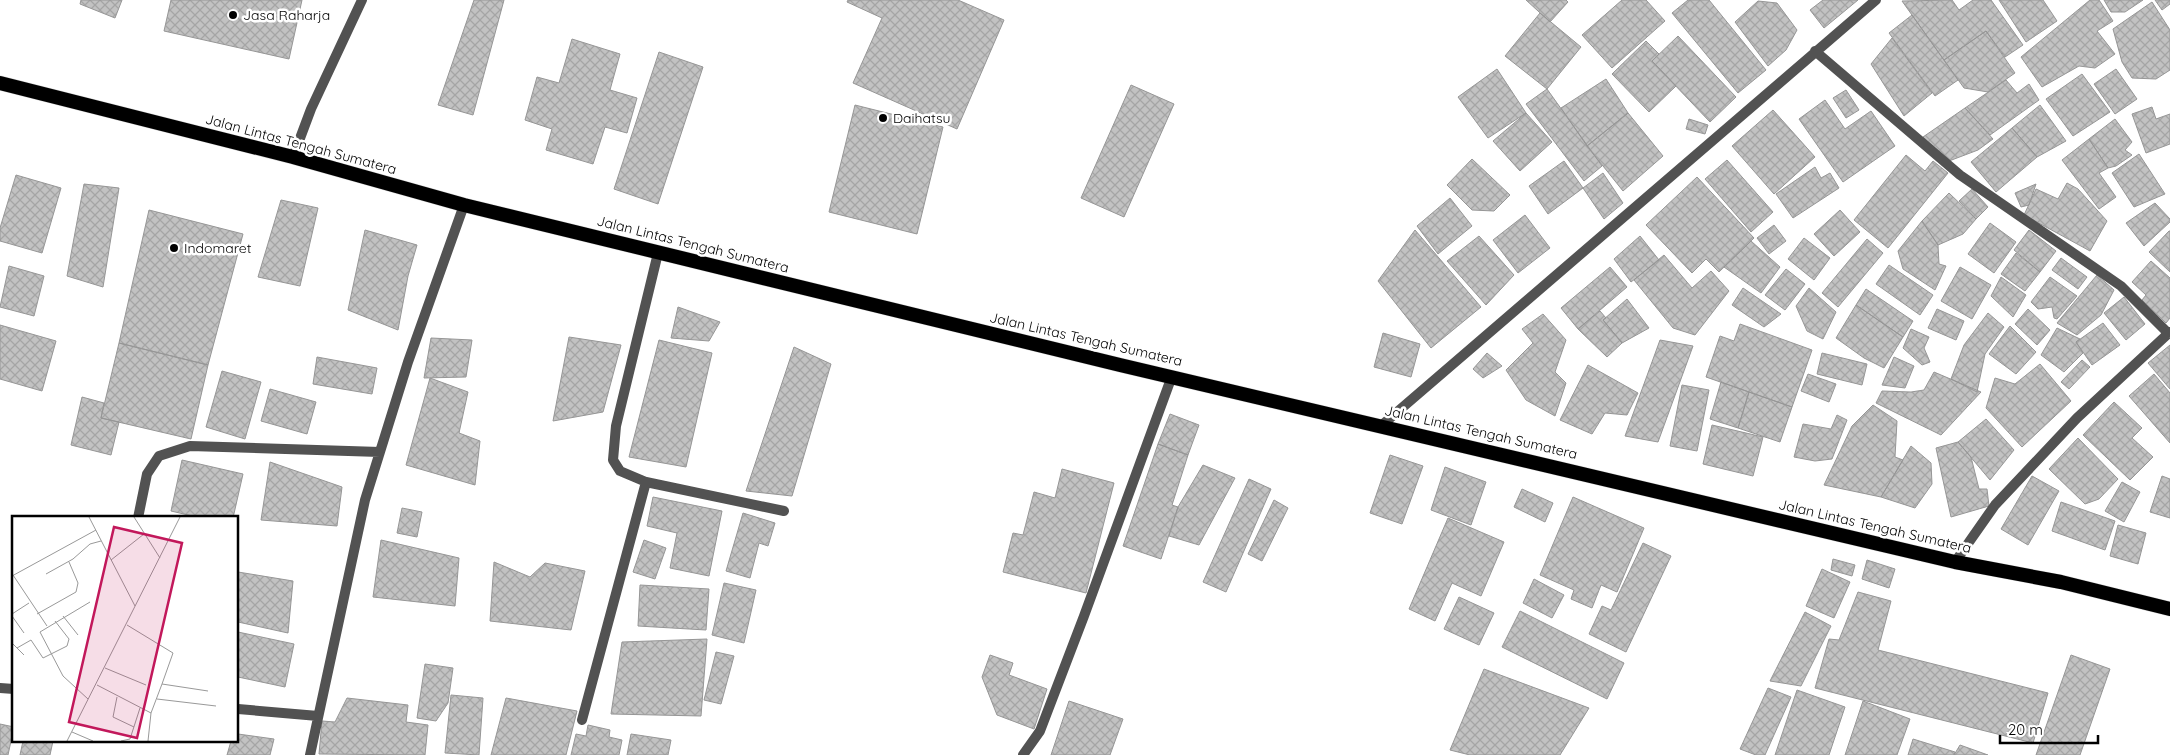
<svg xmlns="http://www.w3.org/2000/svg" width="2170" height="755" font-family="Quicksand,sans-serif">
	<defs>
		<pattern id="building-cross-hatch" width="8" height="8" patternUnits="userSpaceOnUse" patternTransform="scale(1.25)"><rect width="8" height="8" fill="#c2c2c2"/><path d="M0 0l8 8M0 8l8-8" fill="none" stroke="#a5a5a5"/></pattern>
	</defs>
	<rect width="100%" height="100%" fill="#fff"/>
	<path fill="url(#building-cross-hatch)" stroke="#969696" d="M81,0H122L115,18L80,4Z
		M171,0H302L289,59L164,31Z
		M474,0H504L473,115L438,105Z
		M848,0H958L1004,20L957,129L853,83L882,18L847,2Z
		M1526,0H1566L1568,2L1550,22Z
		M1622,0H1646L1665,21L1612,68L1582,35Z
		M1688,0H1709L1766,70L1738,93L1672,13Z
		M1823,0H1858L1824,28L1810,10Z
		M1952,0L1959,10L1973,0H1991L2023,45L2005,57L1986,31L1944,60L1902,1Z
		M1999,0H2043L2057,21L2026,42Z
		M2090,0H2099L2113,21L2097,31L2115,54L2095,68L2079,66L2042,87L2021,57Z
		M2104,0H2143L2125,12H2111Z
		M2155,0H2170V4L2162,10Z
		M1758,1L1777,3L1797,30L1786,50L1768,66L1735,22Z
		M2152,2L2170,30V70L2156,79L2132,78L2122,62L2113,29Z
		M1540,13L1581,47L1547,89L1505,56Z
		M1912,15L1958,80L1935,96L1889,33Z
		M1986,31L2015,73L1988,92L1964,88L1944,60Z
		M1678,36L1736,97L1710,122L1652,61Z
		M1892,38L1932,93L1904,116L1871,64Z
		M572,39L620,54L610,90L637,98L627,133L605,127L593,164L546,150L552,129L525,120L537,77L559,83Z
		M1646,41L1659,54L1652,61L1676,86L1649,112L1612,74Z
		M659,52L703,67L658,204L614,189Z
		M1497,69L1526,113L1488,138L1458,97Z
		M2116,69L2137,99L2115,114L2094,84Z
		M2082,74L2110,112L2073,136L2046,99Z
		M1606,79L1628,113L1587,146L1561,108Z
		M2006,80L2017,93L2029,84L2039,100L1990,135L1965,108Z
		M1131,85L1174,104L1124,217L1081,198Z
		M1547,89L1602,166L1584,181L1526,104Z
		M1846,90L1859,110L1846,118L1833,98Z
		M1825,100L1845,129L1871,111L1895,146L1843,182L1799,119Z
		M855,105L943,127L917,234L829,212Z
		M2040,105L2066,141L2037,157L2012,128Z
		M2152,107L2156,119L2170,114V144L2146,153L2132,114Z
		M1965,108L1993,139L1978,150L1949,161L1923,137Z
		M1773,110L1815,157L1774,194L1732,146Z
		M1526,113L1552,142L1520,171L1493,141Z
		M1628,113L1663,156L1623,191L1587,146Z
		M1689,119L1708,125L1705,134L1686,129Z
		M2115,119L2132,142L2125,150L2132,155L2116,166L2108,168L2089,139Z
		M2012,128L2037,157L1996,192L1971,162Z
		M2089,139L2108,168L2099,173L2116,197L2099,209L2062,160Z
		M2139,154L2165,194L2134,207L2112,173Z
		M1906,155L1925,171L1933,161L1948,173L1888,248L1854,220Z
		M1472,159L1510,195L1494,211L1472,210L1447,185Z
		M1727,160L1773,212L1751,232L1705,179Z
		M1564,161L1583,188L1548,214L1529,186Z
		M1815,167L1821,178L1830,173L1839,188L1793,218L1776,194Z
		M1603,173L1623,203L1604,219L1583,188Z
		M16,175L61,188L42,253L0,241V228Z
		M1697,177L1754,238L1719,272L1706,259L1692,273L1646,225Z
		M2067,183L2078,189L2107,221L2090,251L2024,215L2036,189L2058,199Z
		M84,184L119,188L103,287L67,276Z
		M2036,184L2029,205L2021,207L2015,193Z
		M1972,189L1988,207L1976,219L1959,201Z
		M1949,193L1976,219L1963,234L1938,245L1922,221Z
		M1450,198L1472,226L1438,254L1417,226Z
		M281,200L318,208L300,286L258,277Z
		M2155,203L2170,219V222L2144,246L2126,223Z
		M149,210L243,234L208,365L119,343Z
		M1840,210L1860,232L1834,256L1814,234Z
		M1525,215L1550,248L1518,273L1493,240Z
		M1922,221L1938,245L1939,264L1946,266L1935,290L1903,269L1898,251Z
		M1990,223L2016,242L1994,273L1968,254Z
		M1774,225L1786,241L1769,254L1757,238Z
		M365,230L417,245L408,276L398,330L348,310Z
		M1415,230L1481,307L1431,348L1378,281Z
		M2029,230L2056,251L2040,272L2014,250Z
		M2169,231H2170V272L2149,252Z
		M1479,236L1514,275L1486,305L1447,261Z
		M1640,236L1659,260L1631,282L1614,259Z
		M1804,238L1830,258L1814,280L1788,259Z
		M1867,239L1883,253L1838,307L1822,293Z
		M1751,241L1780,267L1761,293L1724,267Z
		M2016,253L2040,272L2025,291L2001,274Z
		M1664,255L1692,288L1711,271L1729,291L1695,335L1673,328L1634,280Z
		M2061,258L2087,277L2078,289L2052,270Z
		M2151,261L2170,278V318L2166,323L2142,300L2146,295L2132,282Z
		M1889,265L1933,295L1920,315L1876,284Z
		M9,266L44,276L34,316L0,307Z
		M1610,267L1627,287L1578,329L1561,308Z
		M1960,267L1991,285L1972,319L1941,301Z
		M1786,269L1805,284L1785,310L1765,295Z
		M2097,275L2114,290L2101,315L2077,335L2057,323Z
		M2001,277L2026,295L2013,317L1991,296Z
		M2050,277L2077,296L2057,319L2054,318L2052,307L2038,309L2031,302Z
		M1743,288L1781,314L1764,327L1732,305Z
		M1809,288L1836,312L1823,339L1807,331L1796,306Z
		M1866,289L1913,321L1903,337L1856,305Z
		M2124,297L2145,324L2126,340L2104,313Z
		M1627,299L1649,328L1622,343L1603,320Z
		M1856,305L1903,337L1884,368L1864,358L1836,338Z
		M678,307L720,322L709,341L671,338Z
		M1937,309L1964,321L1956,340L1928,328Z
		M2028,309L2050,330L2037,345L2015,324Z
		M1600,311L1606,318L1603,320L1622,343L1607,357L1578,329Z
		M1988,313L2004,327L1985,354L1977,392L1951,379L1964,345Z
		M1543,314L1566,340L1555,372L1566,383L1555,416L1526,400L1506,370L1533,343L1522,329Z
		M2103,323L2120,345L2092,365L2076,342Z
		M1740,324L1812,350L1792,407L1706,377L1720,336L1734,341Z
		M0,325L56,341L42,391L0,379Z
		M2010,326L2036,352L2016,374L1989,354Z
		M2057,328L2080,339L2076,342L2083,353L2064,372L2041,355Z
		M1911,329L1929,337L1924,348L1930,362L1922,365L1903,348Z
		M1383,333L1420,344L1411,377L1374,367Z
		M569,337L621,345L603,412L553,421Z
		M431,338L472,340L466,377L424,378Z
		M659,340L712,353L686,467L629,457Z
		M1660,340L1693,346L1658,442L1625,436Z
		M119,343L208,365L191,439L101,418Z
		M2170,345V389L2148,363Z
		M794,347L831,364L792,496L746,491Z
		M1487,353L1502,366L1483,378L1473,369Z
		M1822,353L1867,364L1862,385L1817,374Z
		M317,357L377,368L372,394L313,384Z
		M1894,357L1914,366L1905,388L1882,385Z
		M2082,360L2090,367L2069,389L2061,382Z
		M2040,364L2071,401L2022,447L1986,408L1995,378L2015,384Z
		M1588,365L1638,393L1627,415L1605,413L1592,434L1560,420Z
		M222,371L261,382L245,439L206,427Z
		M1934,372L1981,392L1941,435L1876,403L1882,391L1911,392L1924,390Z
		M1808,374L1836,384L1829,402L1801,391Z
		M2154,374L2170,393V443L2129,396Z
		M430,378L468,392L459,433L480,441L475,485L406,465Z
		M1721,382L1749,392L1738,428L1710,419Z
		M1682,385L1709,390L1697,451L1670,446Z
		M270,389L316,402L307,434L261,421Z
		M1749,392L1792,407L1780,442L1738,428Z
		M82,397L104,403L101,418L119,422L111,455L71,445Z
		M2114,402L2142,428L2132,438L2153,457L2130,480L2083,435Z
		M1873,405L1897,421L1895,457L1903,460L1881,497L1824,485L1852,426Z
		M1170,414L1199,425L1188,455L1158,444Z
		M1837,415L1847,420L1832,459L1815,461L1794,457L1803,424L1831,429Z
		M1986,419L2014,450L1990,480L1958,442Z
		M1712,425L1763,437L1753,476L1703,464Z
		M2078,438L2118,479L2099,499L2085,504L2049,469Z
		M1958,442L1971,457L1979,489H1987L1989,506L1951,517L1936,448Z
		M1158,444L1188,455L1172,505L1178,507L1161,559L1123,546Z
		M1911,446L1931,463L1932,484L1915,508L1881,497Z
		M1390,455L1423,466L1402,524L1370,513Z
		M182,460L243,474L233,518H201L171,511Z
		M270,462L342,487L337,526L261,520Z
		M1203,465L1235,478L1199,545L1169,536L1178,507Z
		M1445,467L1486,482L1471,525L1431,510Z
		M1062,469L1114,483L1086,593L1003,572L1013,533L1023,535L1034,492L1055,498Z
		M2032,476L2059,491L2028,545L2001,529Z
		M2162,476L2170,479V518L2150,512Z
		M1249,479L1271,489L1226,592L1203,582Z
		M2122,482L2140,492L2124,522L2105,511Z
		M1522,489L1553,503L1545,522L1514,507Z
		M653,497L722,511L709,576L670,568L677,533L647,526Z
		M1573,497L1644,528L1617,592L1601,585L1592,608L1571,599L1574,590L1540,575Z
		M1274,500L1288,508L1262,561L1248,554Z
		M2061,502L2115,521L2105,550L2052,531Z
		M402,508L422,512L417,537L397,533Z
		M743,513L775,523L768,546L759,543L750,578L726,571Z
		M1448,518L1504,542L1481,596L1452,583L1435,621L1409,609Z
		M2118,525L2146,533L2138,564L2110,556Z
		M381,540L459,558L455,606L373,597Z
		M644,540L666,548L655,579L633,572Z
		M1643,543L1671,556L1626,652L1589,634L1602,606L1611,610Z
		M1833,559L1855,565L1852,576L1831,570Z
		M1867,560L1895,569L1889,588L1862,579Z
		M494,562L530,577L545,563L585,571L571,630L490,621Z
		M1822,569L1850,582L1834,618L1806,606Z
		M238,572L293,581L288,633L238,622Z
		M1534,579L1564,595L1552,618L1523,603Z
		M724,583L756,590L744,643L712,635Z
		M640,585L709,589L706,630L638,626Z
		M1858,592L1891,601L1878,650L2048,693L2033,743L1815,688L1829,639L1839,640Z
		M1459,597L1494,613L1479,645L1444,629Z
		M1520,611L1624,663L1607,699L1502,647Z
		M1805,612L1831,626L1801,686L1770,681Z
		M238,632L294,644L285,687L238,677Z
		M707,639L701,716L611,714L622,642Z
		M716,652L734,656L721,704L704,700Z
		M990,655L1013,663L1009,675L1047,689L1034,729L997,715L982,677Z
		M2071,655L2110,669L2080,755H2036Z
		M425,664L453,668L448,703L436,721L417,718Z
		M1484,669L1589,708L1560,755H1470L1450,750Z
		M1768,688L1791,697L1765,755H1756L1740,749Z
		M1797,690L1845,707L1829,755H1775Z
		M451,695L483,698L479,755L445,753Z
		M347,698L408,705L406,722L428,725L425,755L319,754L322,721L335,722Z
		M506,698L577,711L566,755H491Z
		M1069,701L1123,719L1110,755H1051Z
		M1863,701L1910,719L1897,755H1845Z
		M0,724L14,727L8,755H0Z
		M588,725L610,730L609,737L622,740L619,755H571L576,734L586,736Z
		M238,734L274,739L270,755H227L231,741H238Z
		M631,734L671,740L668,755H627Z
		M1913,739L1955,752L1954,755H1908Z
		M23,741H53L50,755H20Z
		M1960,745L1988,755H1954Z"/>
	<g fill="none" stroke-linecap="round" stroke-linejoin="round">
		<defs>
			<path id="trunk" d="M0,83L293,157L464,205L1120,365L1955,562L2061,582L2170,609"/>
		</defs>
		<use href="#trunk" stroke="#dbdbdb" stroke-width="15"/>
		<path stroke="#525252" stroke-width="10" d="M1815,51L1960,175L2121,286L2168,333
			M293,157L311,109L362,0
			M1382,425L1876,0
			M646,482L784,511
			M138,518L147,474L159,456L190,446L380,452
			M1955,562L1995,505L2077,418L2170,332
			M0,688L14,689
			M238,709L318,716
			M582,720L646,482L620,471L613,460L616,426L658,253
			M310,755L365,500L408,362L464,205
			M1023,755L1040,731L1084,616L1172,376"/>
		<use href="#trunk" stroke="#000" stroke-width="14"/>
	</g>
	<g fill="#000" stroke="#fff" stroke-width="2">
		<circle cx="233" cy="15" r="5"/>
		<circle cx="883" cy="118" r="5"/>
		<circle cx="174" cy="248" r="5"/>
	</g>
	<g text-anchor="middle" stroke-width="5" stroke-linejoin="round" paint-order="stroke">
		<g font-size="14" fill="#000" stroke="#fff" text-anchor="start">
			<text x="243" y="20">Jasa Raharja</text>
			<text x="893" y="123">Daihatsu</text>
			<text x="184" y="253">Indomaret</text>
		</g>
		<g font-size="14" fill="#000" stroke="#fff">
			<text transform="translate(301 144) rotate(15)" y="5">Jalan Lintas Tengah Sumatera</text>
			<text transform="translate(693 244) rotate(14)" y="5">Jalan Lintas Tengah Sumatera</text>
			<text transform="translate(1086 339) rotate(13)" y="5">Jalan Lintas Tengah Sumatera</text>
			<text transform="translate(1481 432) rotate(13)" y="5">Jalan Lintas Tengah Sumatera</text>
			<text transform="translate(1875 526) rotate(13)" y="5">Jalan Lintas Tengah Sumatera</text>
		</g>
	</g>
	<g transform="translate(12 516)">
		<rect width="226" height="226" fill="#fff"/>
		<path fill="none" stroke="#999" stroke-width="1" d="M77,1L123,90M122,1L148,42M99,44L132,18M34,58L61,43L78,28L89,25M1,59L35,110M0,60L84,14M0,98L17,87M25,98L64,76L66,67L57,46M0,100L12,117M51,100L66,119M115,109L161,137L150,168M0,127L12,139M5,132L19,124L31,142L55,130L57,123L43,105M93,152L134,169M85,169L139,197M105,181L101,201L122,211M76,183L51,160L28,116L78,86M145,183L204,190M60,216L81,225M55,225L168,1M109,225L118,223L128,192M136,225L139,197L150,168L196,175"/>
		<path fill="#c2185b" fill-opacity="0.15" stroke="#c2185b" stroke-width="2.5" d="M102,11L170,27L125,222L57,206Z"/>
		<rect width="226" height="226" fill="none" stroke="#000" stroke-width="2.5"/>
	</g>
	<path d="M2000 735v8h98v-8" fill="none" stroke="#000000" stroke-width="2.5"/>
	<text x="2008" y="735" font-size="15" fill="#000000" stroke="#ffffff" stroke-width="4" paint-order="stroke">20 m</text>
</svg>
